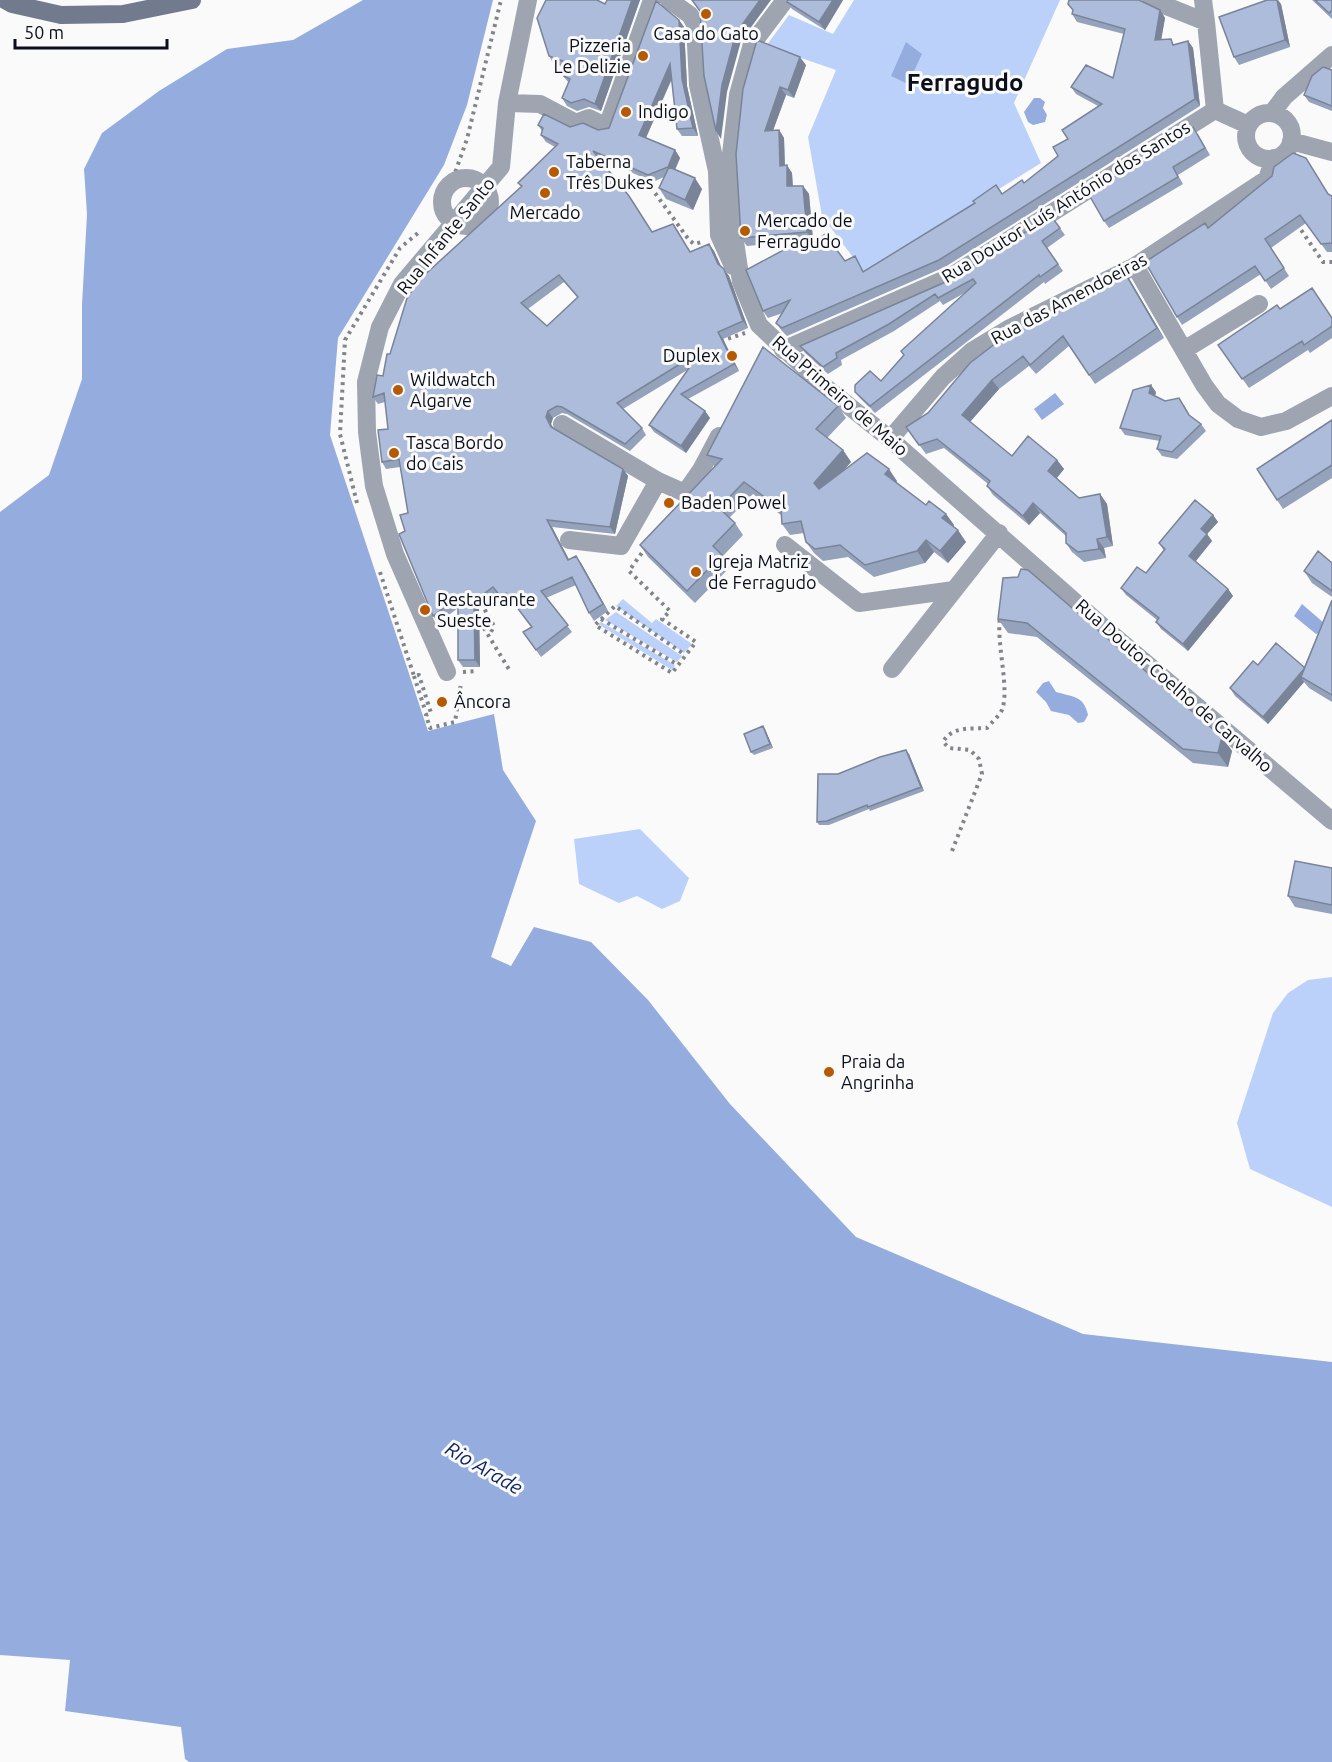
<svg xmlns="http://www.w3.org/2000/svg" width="1332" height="1762" font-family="Ubuntu,sans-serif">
	<rect width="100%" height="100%" fill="#fafafa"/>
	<path fill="#bcd1fa" d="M854,0H1060L1014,103L1041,163L864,272L822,216L808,137L836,70L766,46L789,15L833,34Z
		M623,599L652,623L656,619L692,644L684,653L616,606Z
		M616,612L682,656L677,662L605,620Z
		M601,622L675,665L672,670L598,624Z
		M640,829L689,878L680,901L662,909L637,896L619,903L579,884L574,839Z
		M1332,977V1207L1250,1169L1237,1123L1273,1013L1288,993L1308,980Z"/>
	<path fill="#94adde" d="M363,0H493L467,105L444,165L338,338L330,435L428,731L494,714L503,770L536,821L491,957L511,966L534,927L591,942L648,1000L730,1104L856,1237L1083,1334L1332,1362V1762H189L185,1759L181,1727L65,1711L70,1660L0,1655V512L49,475L82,379V305L87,214L84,169L102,133L159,91L227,49L293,40Z
		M906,42L922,54L908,84L891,76Z
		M1034,98H1040L1045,102L1043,108L1047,115L1045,122L1033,125L1028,122L1024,112Z
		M1055,393L1064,404L1042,420L1034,409Z
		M1302,604L1324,623V631L1316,634L1294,616Z
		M1049,681L1056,692C1072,697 1084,695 1088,715L1084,722L1078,723L1069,715L1051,711L1046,702L1036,692L1043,683Z"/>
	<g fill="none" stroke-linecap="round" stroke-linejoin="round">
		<path stroke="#818489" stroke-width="4" stroke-dasharray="3 4.5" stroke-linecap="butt" d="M642,175L689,240L694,244L702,242
			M439,212V198L456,170L467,139L501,0
			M1297,224L1323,262H1332
			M721,341L745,333
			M357,503L340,434L345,340L400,248L418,233
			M646,547L629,571L670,611L662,619L696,642C688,652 680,663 672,673L595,625L615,606L685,655
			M380,572L414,676L419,675L431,713L426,715L430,728L455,722L461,683
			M481,603L494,626L489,636
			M476,615L510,671
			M601,619L678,665
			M446,625L462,614
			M463,672L478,671
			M414,676L425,710
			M952,851L982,774L979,759L970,750L949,748L943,742C952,726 970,729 987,728C991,723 999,716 1002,710C1010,688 996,644 1000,617"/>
		<path stroke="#9ea5b1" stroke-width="18" d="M669,0L690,15L695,24L698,85L717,171L719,235L733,266
			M785,0L752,44L738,95L730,162L733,228L741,282L759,325L824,386L890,439L1101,625L1332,821
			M1151,0L1206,22L1215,110
			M1203,0L1206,22
			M507,103L540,104L576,123L589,118L607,127L652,0
			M1215,110L1248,125
			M1272,113L1284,97L1332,55
			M1246 136a23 23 0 1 1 46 0a23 23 0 1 1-46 0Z
			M1291,141L1332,152
			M442 202a24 24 0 1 1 48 0a24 24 0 1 1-48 0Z
			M1135,266L1204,385L1218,404L1238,419L1261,427L1286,421L1332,396
			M783,350L950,277L1215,110
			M1184,350L1259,304
			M562,424L658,481
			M890,439L943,377L972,351L1010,328L1135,266L1267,179L1274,158
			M569,540L621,546L658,481L685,493L701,470L719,436
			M785,545L859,603L954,590
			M892,669L999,533
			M447,672L395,554L374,486L367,432L366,382L380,327L402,284L501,167L507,103L528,0"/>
		<path stroke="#727b8e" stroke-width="18" d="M5,0L12,4L61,15L123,14L192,0"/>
	</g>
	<path fill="#95a2bb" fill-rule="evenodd" d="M607,0H640L601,111L589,107L577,111L567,106L562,98L569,83L562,75L566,68L554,64L549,56L605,4Z
		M843,0L825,30L792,9L787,2Z
		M1312,0H1332V19Z
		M1281,4L1290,47L1239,65L1234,57Z
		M1160,10L1165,18L1161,39L1175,45L1188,41L1193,48L1200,106L945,267L787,336L782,331L776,323L783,313L768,318L763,311L801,241L747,246L741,238L743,89L806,65L794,98L786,95L773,130H779L784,138L785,165L792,173L793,186H803L809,194L813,240H810L812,243L845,261L855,256L864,272L1002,194L1024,183L1058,156L1068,139L1098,106L1076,94L1071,87L1113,78L1124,34L1077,22L1072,14Z
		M679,20L684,27L687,86L698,136H682L677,129L672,79L646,138L675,150L680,158L675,170L702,189L693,210L666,199L659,188L664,177L653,182L599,158L634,203L652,232L678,231L690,252L709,244L714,251L721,266L729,276L748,328L723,339L739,371L688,399L705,411L710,418L686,453L654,432L649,425L689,369L623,409L642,428L646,435L630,451L567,414L562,413L553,418L551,424L553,427L623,469L628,476L615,534L552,527L569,560L581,563L608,611L594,621L589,613L576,585L546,598L572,632L541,657L523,632L531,627L511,600L506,604L498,594L479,608L480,667H463L458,660V608L438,623L433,616L405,531L408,513L400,467L386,469L382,462L388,429L385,402L378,404L373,397L383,376L390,354L521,187L518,183L555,147L546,142L541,135L542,131L538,125L570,127L598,130L609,128ZM564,282L578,298L547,326L528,309Z
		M1332,70V111L1309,102L1304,95Z
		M1198,134L1210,155L1178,175L1183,184L1109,228L1104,221Z
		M1306,158L1329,195L1332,196V252H1327L1306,223L1271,248L1289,276L1271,289L1261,274L1182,325L1177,317L1208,228Z
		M1051,216L1065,235L1047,248L1063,271L1045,284L1044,282L875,413L860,398L855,392L881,381L904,355L901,351L968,291L943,305L940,301L894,331L841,360L842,365L828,374L805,353L800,346L950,280Z
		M1125,273L1131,282L1164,338L1095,384L1069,346L1036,374L1029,366L999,389L970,422L1012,456L1057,460L1064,469L1057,478L1079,498L1100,494L1107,504L1113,546L1104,548L1106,558L1084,562L1072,552L1066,543V536L1040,513L1029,525L993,495L987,486L988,484L944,448L926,454L906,427L928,413L1041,321Z
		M1280,309L1332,318V338L1310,353L1308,350L1249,388L1218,345Z
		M1156,392L1155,396L1165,401L1184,405L1190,416L1201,424L1206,431L1177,459L1162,456L1157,449L1160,441L1125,435L1120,428Z
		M838,406L846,418L827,438L843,450L851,462L842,472L897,481L896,482L926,505L946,514L954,525L953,527L966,542L948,563L934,552L925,563L874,577L848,557L823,561L814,553L806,542L804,533L790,535L782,524L781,515L753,494L729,518L735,523L743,535L723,556L730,567L695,603L648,557L640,545L715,467L707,455Z
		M1332,420V478L1283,509L1277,500Z
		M1213,515L1218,522L1207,534L1212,541L1196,561L1228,589L1233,596L1188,651L1161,629L1156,622L1157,620L1126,595L1121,588L1146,573L1164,551L1159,543Z
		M1332,563V597L1312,583L1304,571Z
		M1003,578L1222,737L1232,751L1228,767L1193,763L1037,637L1008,633L998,619Z
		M1332,600V702L1309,688L1304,682L1268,724L1235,696L1230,688L1304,667Z
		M765,729L773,748L754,755L751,752Z
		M909,754L924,791L870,811L869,809L829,825H819L817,822L838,774Z
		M1332,868V914L1295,907L1288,896Z"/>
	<path fill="#798499" d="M632,0H640L601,111L595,104Z
		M760,0H771L741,41L727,92L721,139L716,131L722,85L736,33Z
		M833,0H843L825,30L819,22Z
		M1277,0H1278L1281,4L1290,47L1285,40Z
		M1160,10L1165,18L1160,47L1155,40Z
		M679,20L684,27L687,86L698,136L693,128L682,79Z
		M1188,41L1193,48L1200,106L1195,99Z
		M800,57L806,65L794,98L788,90Z
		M670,64L675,71L644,142L639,135Z
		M780,87L786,95L770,139L765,131Z
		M779,130L784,138L785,174L780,166Z
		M675,150L680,158L673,174L668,167Z
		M787,165L792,173L793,194L787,186Z
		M695,178L702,189L693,210L685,200Z
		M803,186L809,194L813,240L807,232Z
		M709,244L714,251L723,271L718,264Z
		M724,269L729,276L748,328L743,321Z
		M1125,273L1131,282L1164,338L1157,328Z
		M718,332L723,339L739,371L734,364Z
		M992,380L999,389L968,424L962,415Z
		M1151,385L1156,392L1154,400L1149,393Z
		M548,411L553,418L551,424L556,434L546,417Z
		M705,411L710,418L686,453L681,446Z
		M843,450L851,462L822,495L814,483Z
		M1057,460L1064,469L1055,480L1048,471Z
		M623,469L628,476L615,534L610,527Z
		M889,469L897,481L894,486L885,474Z
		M1100,494L1107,504L1113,546L1107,537Z
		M1033,503L1040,513L1029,525L1023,516Z
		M946,514L954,525L950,530L942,518Z
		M1213,515L1218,522L1207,534L1212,541L1194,563L1189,556L1201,529Z
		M547,520L552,527L573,567L568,560Z
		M958,530L966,542L948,563L940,551Z
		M1097,539L1104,548L1106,558L1099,549Z
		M926,540L934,552L925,563L917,551Z
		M576,556L581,563L608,611L603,604Z
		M1228,589L1233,596L1188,651L1183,644Z
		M474,601L479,608L480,667L475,660Z
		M1305,668L1301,677L1304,682L1268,724L1263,717Z
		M763,726L765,729L773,748L770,744Z
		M1222,737L1232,751L1228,767L1218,753Z
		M906,750L909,754L924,791L921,787Z"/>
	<path fill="#adbcda" stroke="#798499" stroke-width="1.5" fill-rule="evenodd" d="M546,0H597L605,4L607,0H632L595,104L584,99L571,103L562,98L570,79L562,75L568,63L549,56L537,18Z
		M692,0H760L736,33L722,85L716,131L704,76L700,11Z
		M788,0H833L819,22L787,2Z
		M1069,0H1139L1160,10L1155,40L1171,39L1173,45L1188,41L1195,99L939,260L782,328L776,323L790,300L763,311L746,270L808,237L809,246L825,234L845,261L855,256L863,272L975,203L973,201L996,185L1002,194L1022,180L1024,183L1058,156L1053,147L1068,139L1062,130L1102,104L1071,87L1086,65L1113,78L1125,29L1072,14L1073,10L1068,4Z
		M1267,0H1277L1285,40L1234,57L1219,17Z
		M1315,0H1332V10L1329,13Z
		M656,1L679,20L682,79L693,128L677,129L670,64L639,135L675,150L668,167L648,175L593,151L629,196L652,232L673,224L690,252L709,244L718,264L724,269L743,321L718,332L734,364L681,394L705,411L681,446L649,425L701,351L617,403L642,428L625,444L562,407L557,406L548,411L546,417L551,427L623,469L610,527L547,520L568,560L576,556L603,604L589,613L572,577L541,591L568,625L536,650L523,632L532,627L506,593L501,597L493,587L474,601L475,660H458V597L433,616L399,534L405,531L400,515L408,513L399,459L382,462L378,430L388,429L384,393L373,397L377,375L383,376L387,354H390L407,298L420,279L522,186L518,183L558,144L541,135L543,128L538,125L544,114L570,127L583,123L598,130L609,128ZM559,275L578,297L547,326L521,303Z
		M757,40L800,57L788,90L780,87L765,131L779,130L780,166L787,165V186H803L807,232L741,238L736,154L743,89Z
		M1323,67L1332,70V106L1304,95L1312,76Z
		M1193,127L1205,148L1173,167L1178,177L1104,221L1088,193Z
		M1293,153L1306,158L1328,194L1332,196V243L1321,244L1300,215L1265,239L1284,268L1265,281L1255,266L1177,317L1145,262L1205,223L1208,228L1272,176L1274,167Z
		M669,167L695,178L685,200L659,188Z
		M1051,216L1060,228L1042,241L1058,264L1040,277L1039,275L870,406L855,392V385L870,371L881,381L904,355L901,351L976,283L973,279L938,298L935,294L889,324L836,353L837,358L823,367L800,346L950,280Z
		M1125,273L1157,328L1089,375L1063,336L1030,365L1023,356L992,380L962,415L1012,456L1028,436L1057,460L1048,471L1079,498L1100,494L1107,537L1097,539L1099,549L1078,552L1066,543V533L1033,503L1023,516L987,486L990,481L937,439L919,445L906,427L928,413L970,363L1026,320L1036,315L1041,321L1084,291L1116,275L1117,278Z
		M1312,288L1332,318V326L1304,345L1302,341L1242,379L1218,345L1277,305L1280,309Z
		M763,347L838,406L816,429L843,450L814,483L819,489L867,453L889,469L885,474L926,505L929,501L946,514L942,518L958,530L940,551L926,540L917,551L865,565L840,545L815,549L806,542L801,521L782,524L781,509L744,482L719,508L735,523L713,546L722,555L687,591L640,545L722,459L707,455Z
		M1151,385L1149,393L1165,401L1179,398L1189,415L1201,424L1172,452L1157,449L1161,436L1120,428L1133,390Z
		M1332,420V465L1277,500L1257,469Z
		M1195,500L1213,515L1201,529L1207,534L1189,556L1228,589L1183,644L1156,622L1159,618L1121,588L1137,567L1146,573L1165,549L1159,543Z
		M1318,551L1332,563V591L1304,571Z
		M1021,569L1028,570L1222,737L1218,753L1183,749L1027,623L998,619L1003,578L1018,577Z
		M1332,600V695L1301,677Z
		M1276,643L1304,667V669L1263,717L1230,688L1253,661L1258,665Z
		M763,726L770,744L751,752L744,734Z
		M906,750L921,787L868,807L867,805L827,821L817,822L818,774H838L880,757Z
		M1295,861L1332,868V905L1288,896Z"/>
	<g fill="#b65a01" stroke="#fafafa" stroke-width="2">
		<circle cx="706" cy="14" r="6"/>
		<circle cx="643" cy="56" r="6"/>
		<circle cx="626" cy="112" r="6"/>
		<circle cx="554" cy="172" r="6"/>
		<circle cx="545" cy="193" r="6"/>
		<circle cx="745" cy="231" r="6"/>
		<circle cx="732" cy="356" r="6"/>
		<circle cx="398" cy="390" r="6"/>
		<circle cx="394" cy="453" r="6"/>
		<circle cx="669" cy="503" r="6"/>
		<circle cx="696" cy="572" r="6"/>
		<circle cx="425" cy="610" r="6"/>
		<circle cx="442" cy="702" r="6"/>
		<circle cx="829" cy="1072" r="6"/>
	</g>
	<g text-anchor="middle" stroke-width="6" stroke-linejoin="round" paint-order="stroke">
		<g font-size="18" fill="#0a0f19" stroke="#fafafa" text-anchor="start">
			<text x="706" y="40" text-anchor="middle">Casa do Gato</text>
			<text x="631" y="52" text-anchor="end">Pizzeria<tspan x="631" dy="21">Le Delizie</tspan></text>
			<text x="638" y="118">Indigo</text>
			<text x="566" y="168">Taberna<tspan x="566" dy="21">Três Dukes</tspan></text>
			<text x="545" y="219" text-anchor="middle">Mercado</text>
			<text x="757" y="227">Mercado de<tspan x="757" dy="21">Ferragudo</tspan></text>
			<text x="720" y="362" text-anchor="end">Duplex</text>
			<text x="410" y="386">Wildwatch<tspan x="410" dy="21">Algarve</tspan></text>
			<text x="406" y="449">Tasca Bordo<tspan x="406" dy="21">do Cais</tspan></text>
			<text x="681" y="509">Baden Powel</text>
			<text x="708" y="568">Igreja Matriz<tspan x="708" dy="21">de Ferragudo</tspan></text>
			<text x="437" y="606">Restaurante<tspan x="437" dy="21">Sueste</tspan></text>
			<text x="454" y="708">Âncora</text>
			<text x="841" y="1068">Praia da<tspan x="841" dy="21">Angrinha</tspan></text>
		</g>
		<g font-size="18" fill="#0a0f19" stroke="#fafafa">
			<text transform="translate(1066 202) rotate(-32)" y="6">Rua Doutor Luís António dos Santos</text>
			<text transform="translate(446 236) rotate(-51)" y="6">Rua Infante Santo</text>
			<text transform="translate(1069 299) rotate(-28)" y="6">Rua das Amendoeiras</text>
			<text transform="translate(840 396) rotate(41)" y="6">Rua Primeiro de Maio</text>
			<text transform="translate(1174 686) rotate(41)" y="6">Rua Doutor Coelho de Carvalho</text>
		</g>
		<g font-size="20" font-style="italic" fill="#0b245d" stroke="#fafafa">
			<text transform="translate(484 1468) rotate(30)" y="7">Rio Arade</text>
		</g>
		<g font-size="24" font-weight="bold" fill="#0a0f19" stroke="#fafafa">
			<text x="965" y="91">Ferragudo</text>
		</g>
	</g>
	<path d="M15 39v9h152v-9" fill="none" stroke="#0a0f19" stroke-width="3"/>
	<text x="24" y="39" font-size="18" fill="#0a0f19" stroke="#fafafa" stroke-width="4.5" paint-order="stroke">50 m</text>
</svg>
